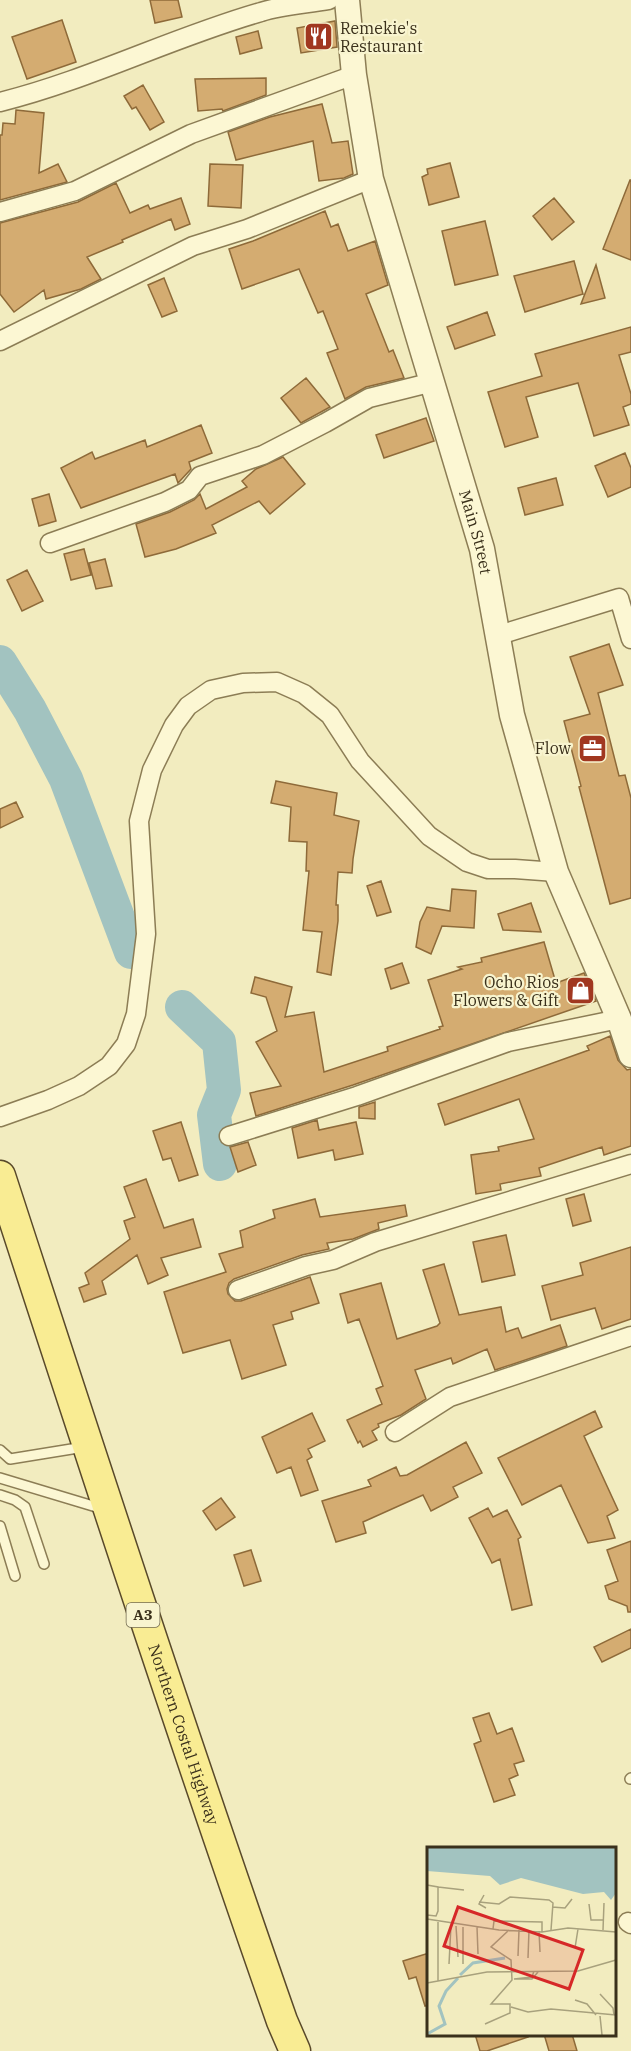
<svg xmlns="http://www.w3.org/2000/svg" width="631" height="2051" font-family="'IBM Plex Serif',serif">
	<rect width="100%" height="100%" fill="#f2ecbf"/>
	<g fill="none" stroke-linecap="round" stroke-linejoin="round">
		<path stroke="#a2c3c0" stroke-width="34" d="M0,662L30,710L66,779L131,952
			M182,1007L219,1042L224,1090L214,1115L220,1164"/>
	</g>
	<path fill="#d4ac71" stroke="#8e6a39" stroke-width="1.5" d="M150,0H178L182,17L155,23Z
		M62,20L76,62L27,79L12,37Z
		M335,21L337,47L301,53L297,28Z
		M258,31L262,48L240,54L236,37Z
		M266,78V95L223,111L222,109L198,111L195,79Z
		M143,85L164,122L150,130L136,107L132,109L124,96Z
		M322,104L332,143L348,141L353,174L344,178L319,181L313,141L236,160L228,132L270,117Z
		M16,110L44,113L39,173L58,164L67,182L0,200V135H2L3,123L15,124Z
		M450,163L459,197L429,205L422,177L428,174L427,169Z
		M210,164L243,165L241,208L208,206Z
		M630,180H631V260L603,249Z
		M116,183L130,213L148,205L150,209L181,198L190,224L175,230L171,219L122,240L123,242L87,257L101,279L81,289L46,299L44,290L14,312L0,294V223L78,202Z
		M554,198L574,222L552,240L533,216Z
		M325,211L331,227L338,224L348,251L375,241L388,285L366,294L389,352L393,350L404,378L366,387L345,399L327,353L338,349L323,311L318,313L299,269L242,289L229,249L253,241Z
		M485,221L498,275L455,285L442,231Z
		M574,261L583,294L525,312L514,276Z
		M596,265L605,298L581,304Z
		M164,278L177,311L162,317L148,285Z
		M487,312L495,335L455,349L447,327Z
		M631,327V352L619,355L631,394V404L623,407L629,425L594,436L578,383L526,397L538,437L505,447L488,392L542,376L535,354Z
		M306,378L330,407L301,423L281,398Z
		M426,418L434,441L384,458L376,435Z
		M201,425L212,453L189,462L191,469L178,483L175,474L81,508L61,468L92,452L95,459L145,440L147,447Z
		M625,453L631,468V487L608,497L595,466Z
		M283,457L305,484L270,514L259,501L212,525L216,533L176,549L145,557L136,524L170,512L194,500L200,494L206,509L247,487L242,481L256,469Z
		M556,478L563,505L525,515L518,488Z
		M49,494L56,521L39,526L32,499Z
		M84,549L91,575L71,580L64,554Z
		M105,559L112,586L96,589L89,563Z
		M27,570L43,601L22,611L7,580Z
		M609,644L623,685L598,693L619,776L625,775L631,798V898L610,904L579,787L581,786L564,721L590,714L570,657Z
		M276,781L337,793L334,815L359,821L353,859L352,873L338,872L336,905H338V921L331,975L317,972L322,932L303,930L309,871H306L307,842L289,841L291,807L271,803Z
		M16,802L23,817L0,828V809Z
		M381,881L391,912L377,916L367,886Z
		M452,889L476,891L474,928L442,926L431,954L416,947L420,922L427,907L450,911Z
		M531,903L541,932L503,930L498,914Z
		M544,942L556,983L584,973L596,1001L353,1085L256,1116L250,1093L281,1086L256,1042L277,1031L266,997L251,993L255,977L292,987L285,1017L314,1012L324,1072L388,1051L387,1047L440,1029L439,1027L443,1026L428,980L462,969L458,967L482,962L481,958Z
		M402,963L409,983L391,989L385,969Z
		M610,1036L618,1060L627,1070L631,1069V1146L604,1155L602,1147L539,1168L541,1176L500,1184L501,1190L476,1194L471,1155L499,1151L498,1147L534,1139L519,1099L445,1125L438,1104L589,1050L587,1046Z
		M375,1102V1119L359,1118V1107Z
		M317,1120L319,1130L356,1122L363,1154L335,1160L333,1150L298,1158L292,1128Z
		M181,1122L198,1175L179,1181L171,1158L163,1160L153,1131Z
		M248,1142L256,1165L238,1172L230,1147Z
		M146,1179L164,1228L193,1219L201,1247L161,1258L168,1275L148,1284L137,1255L102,1281L106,1294L84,1302L79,1288L89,1284L85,1273L130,1239L124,1221L135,1217L124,1187Z
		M584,1194L591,1221L573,1226L566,1199Z
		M315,1199L320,1217L405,1205L407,1216L378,1223L379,1229L353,1239L327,1243L329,1249L302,1255L234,1279L229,1283L227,1289L228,1294L235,1301H241L310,1277L319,1303L291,1312L293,1319L273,1325L286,1365L242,1379L230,1340L183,1353L164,1292L226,1272L219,1254L243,1247L240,1231L275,1218L273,1210Z
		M506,1235L515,1275L482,1282L473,1242Z
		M631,1247V1319L602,1329L595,1308L551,1320L542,1286L583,1275L580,1263Z
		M444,1264L459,1315L501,1307L506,1332L518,1328L522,1338L560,1325L567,1346L495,1370L487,1349L453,1364L451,1358L415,1370L426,1399L401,1415L378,1424L379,1427L372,1431L377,1440L363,1447L360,1441L358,1443L347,1420L382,1404L376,1389L383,1386L359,1319L348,1323L340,1294L381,1283L397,1339L437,1326L440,1323L423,1270Z
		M595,1411L602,1427L584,1436L618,1510L607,1516L615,1538L588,1543L561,1485L522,1505L498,1458Z
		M312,1413L325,1441L308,1449L312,1457L307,1460L318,1490L301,1496L291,1467L277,1473L262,1437Z
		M466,1442L482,1473L453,1487L458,1497L431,1511L423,1495L363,1522L366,1533L336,1542L322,1501L371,1486L368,1480L396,1467L400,1476L407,1475Z
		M221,1498L235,1517L216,1530L203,1511Z
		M488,1508L493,1517L507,1510L521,1537L518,1539L532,1605L512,1610L500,1559L492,1563L469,1518Z
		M631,1541V1612H628L627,1606L609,1599L605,1586L618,1581L607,1550Z
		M251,1550L261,1581L244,1586L234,1555Z
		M631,1629V1648L602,1662L594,1647Z
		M489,1713L497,1734L512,1728L524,1761L514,1764L518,1775L509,1779L515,1795L494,1802L474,1744L481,1741L473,1718Z
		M429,1953V2005L425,2006L416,1977L409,1979L403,1961Z
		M475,2034H527L528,2037L487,2051H480Z
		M544,2034H572L577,2051H549Z"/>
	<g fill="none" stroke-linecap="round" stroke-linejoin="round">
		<defs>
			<path id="service" d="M0,1450L10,1459L84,1447
				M0,1478L103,1509
				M0,1495L15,1500L25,1507L44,1564
				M0,1526L15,1576
				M630,1779L631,1778"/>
			<path id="minor" d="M0,102C89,80 173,37 261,12C283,5 307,4 329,0
				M0,212L75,191L191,134L354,75
				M0,341L193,246L247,229L371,179
				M50,543L165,502L189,490L200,476L263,455L325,423L369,398L433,382
				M499,635L619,598L631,639
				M0,1117L48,1100L79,1086L109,1066L126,1044L136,1014L146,934L139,821L152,770L174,725L188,706L211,690L243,683L277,682L304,694L330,715L360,761L429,836L467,862L488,869H515L556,872
				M229,1136L357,1096L508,1042L619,1019
				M238,1290L306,1266L333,1260L375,1242L631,1164
				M395,1432L450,1397L631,1336
				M628,1922L631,1924"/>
			<g id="tertiary">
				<path id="s1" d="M347,0L354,75L371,179L482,549L512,715L556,872L619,1019L631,1055"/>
			</g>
			<g id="primary">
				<path id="s2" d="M0,1176C92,1459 184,1741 282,2021L295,2051"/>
			</g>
		</defs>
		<use href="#service" stroke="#8c7d55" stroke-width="12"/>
		<use href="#minor" stroke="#8c7d55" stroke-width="21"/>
		<use href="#tertiary" stroke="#8c7d55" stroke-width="27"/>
		<use href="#primary" stroke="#59492a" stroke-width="33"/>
		<use href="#service" stroke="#fcf7d3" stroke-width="9"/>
		<use href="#minor" stroke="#fcf7d3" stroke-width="18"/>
		<use href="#tertiary" stroke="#fcf7d3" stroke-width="24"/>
		<use href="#primary" stroke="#f9ec93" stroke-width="30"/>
	</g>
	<defs>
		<symbol id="restaurant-square" viewBox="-11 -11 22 22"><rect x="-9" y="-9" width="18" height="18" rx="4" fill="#a13720" stroke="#f8f4cf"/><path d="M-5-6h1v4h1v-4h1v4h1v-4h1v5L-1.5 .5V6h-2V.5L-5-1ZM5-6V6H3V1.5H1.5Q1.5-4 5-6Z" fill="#fff"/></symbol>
		<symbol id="office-square" viewBox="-11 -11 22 22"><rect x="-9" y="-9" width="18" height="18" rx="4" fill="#a13720" stroke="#f8f4cf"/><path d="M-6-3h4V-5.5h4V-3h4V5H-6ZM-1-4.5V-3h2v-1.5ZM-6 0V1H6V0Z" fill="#fff"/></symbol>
		<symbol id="shop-square" viewBox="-11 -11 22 22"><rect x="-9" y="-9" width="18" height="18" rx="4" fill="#a13720" stroke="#f8f4cf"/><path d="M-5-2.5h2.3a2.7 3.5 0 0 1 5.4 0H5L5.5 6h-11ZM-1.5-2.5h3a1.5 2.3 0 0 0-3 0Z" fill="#fff"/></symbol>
	</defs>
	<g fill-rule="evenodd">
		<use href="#restaurant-square" x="302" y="20" width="33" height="33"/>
		<use href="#office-square" x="576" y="732" width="33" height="33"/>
		<use href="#shop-square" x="564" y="974" width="33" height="33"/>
	</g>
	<g text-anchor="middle" stroke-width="4.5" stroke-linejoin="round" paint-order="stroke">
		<rect fill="#f8f4cf" stroke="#736b51" stroke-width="1.5" x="126.5" y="1603" width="33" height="24" rx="4.5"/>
		<g font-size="15" font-weight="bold" fill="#3a301b">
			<text x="143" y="1620">A3</text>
		</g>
		<g font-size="16" fill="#3a301b" stroke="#f8f4cf" text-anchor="end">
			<text x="340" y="34" text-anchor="start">Remekie's<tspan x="340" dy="18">Restaurant</tspan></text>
			<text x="571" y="754">Flow</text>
			<text x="559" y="988">Ocho Rios<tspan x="559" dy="18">Flowers &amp; Gift</tspan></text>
		</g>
		<g font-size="16" fill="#3a301b" stroke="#f8f4cf">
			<text dy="6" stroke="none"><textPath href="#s1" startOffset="549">Main Street</textPath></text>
			<text dy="6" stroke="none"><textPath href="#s2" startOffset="588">Northern Costal Highway</textPath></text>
		</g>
	</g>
	<g transform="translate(427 1847)">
		<rect width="189" height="189" fill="#f2ecbf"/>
		<path d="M0,1H189V46L184,53L177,45L156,47L94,31L73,38L63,29L0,24Z" fill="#a2c3c0"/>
		<path fill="none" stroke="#a2c3c0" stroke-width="3" d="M33,128L46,116L78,111M0,187L18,177L12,159L19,144L31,131"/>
		<path fill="none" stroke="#a8a17d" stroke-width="1.5" d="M0,38L11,40V64L9,69L0,68M11,40L37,43M57,48L52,57L59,61M52,55L72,57L83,50L122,53L126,56L124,83M162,57L164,73H176M125,60L138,61L145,52M0,72L72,83L115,85L141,81L189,85M11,75V134M29,79L31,110M50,80L51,107M66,82L67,74L115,75V85M176,83L177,56M112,84L113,105M148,101L151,82M91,109L92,83M101,111L102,83M22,117L24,78M36,117V80M107,124L105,130L87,132H105L111,125M0,136L60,125L151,124L189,113M173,147L186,161L187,168M148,153L160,157L169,168M84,160L101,165L124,162L189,168M173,169L175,188M58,177L83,166V157H64L85,133L84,113L64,100L82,83"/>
		<path fill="#d62828" fill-opacity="0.15" stroke="#d62828" stroke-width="3" d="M31,60L156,103L142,142L17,99Z"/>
		<rect width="189" height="189" fill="none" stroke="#3a301b" stroke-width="3"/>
	</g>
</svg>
